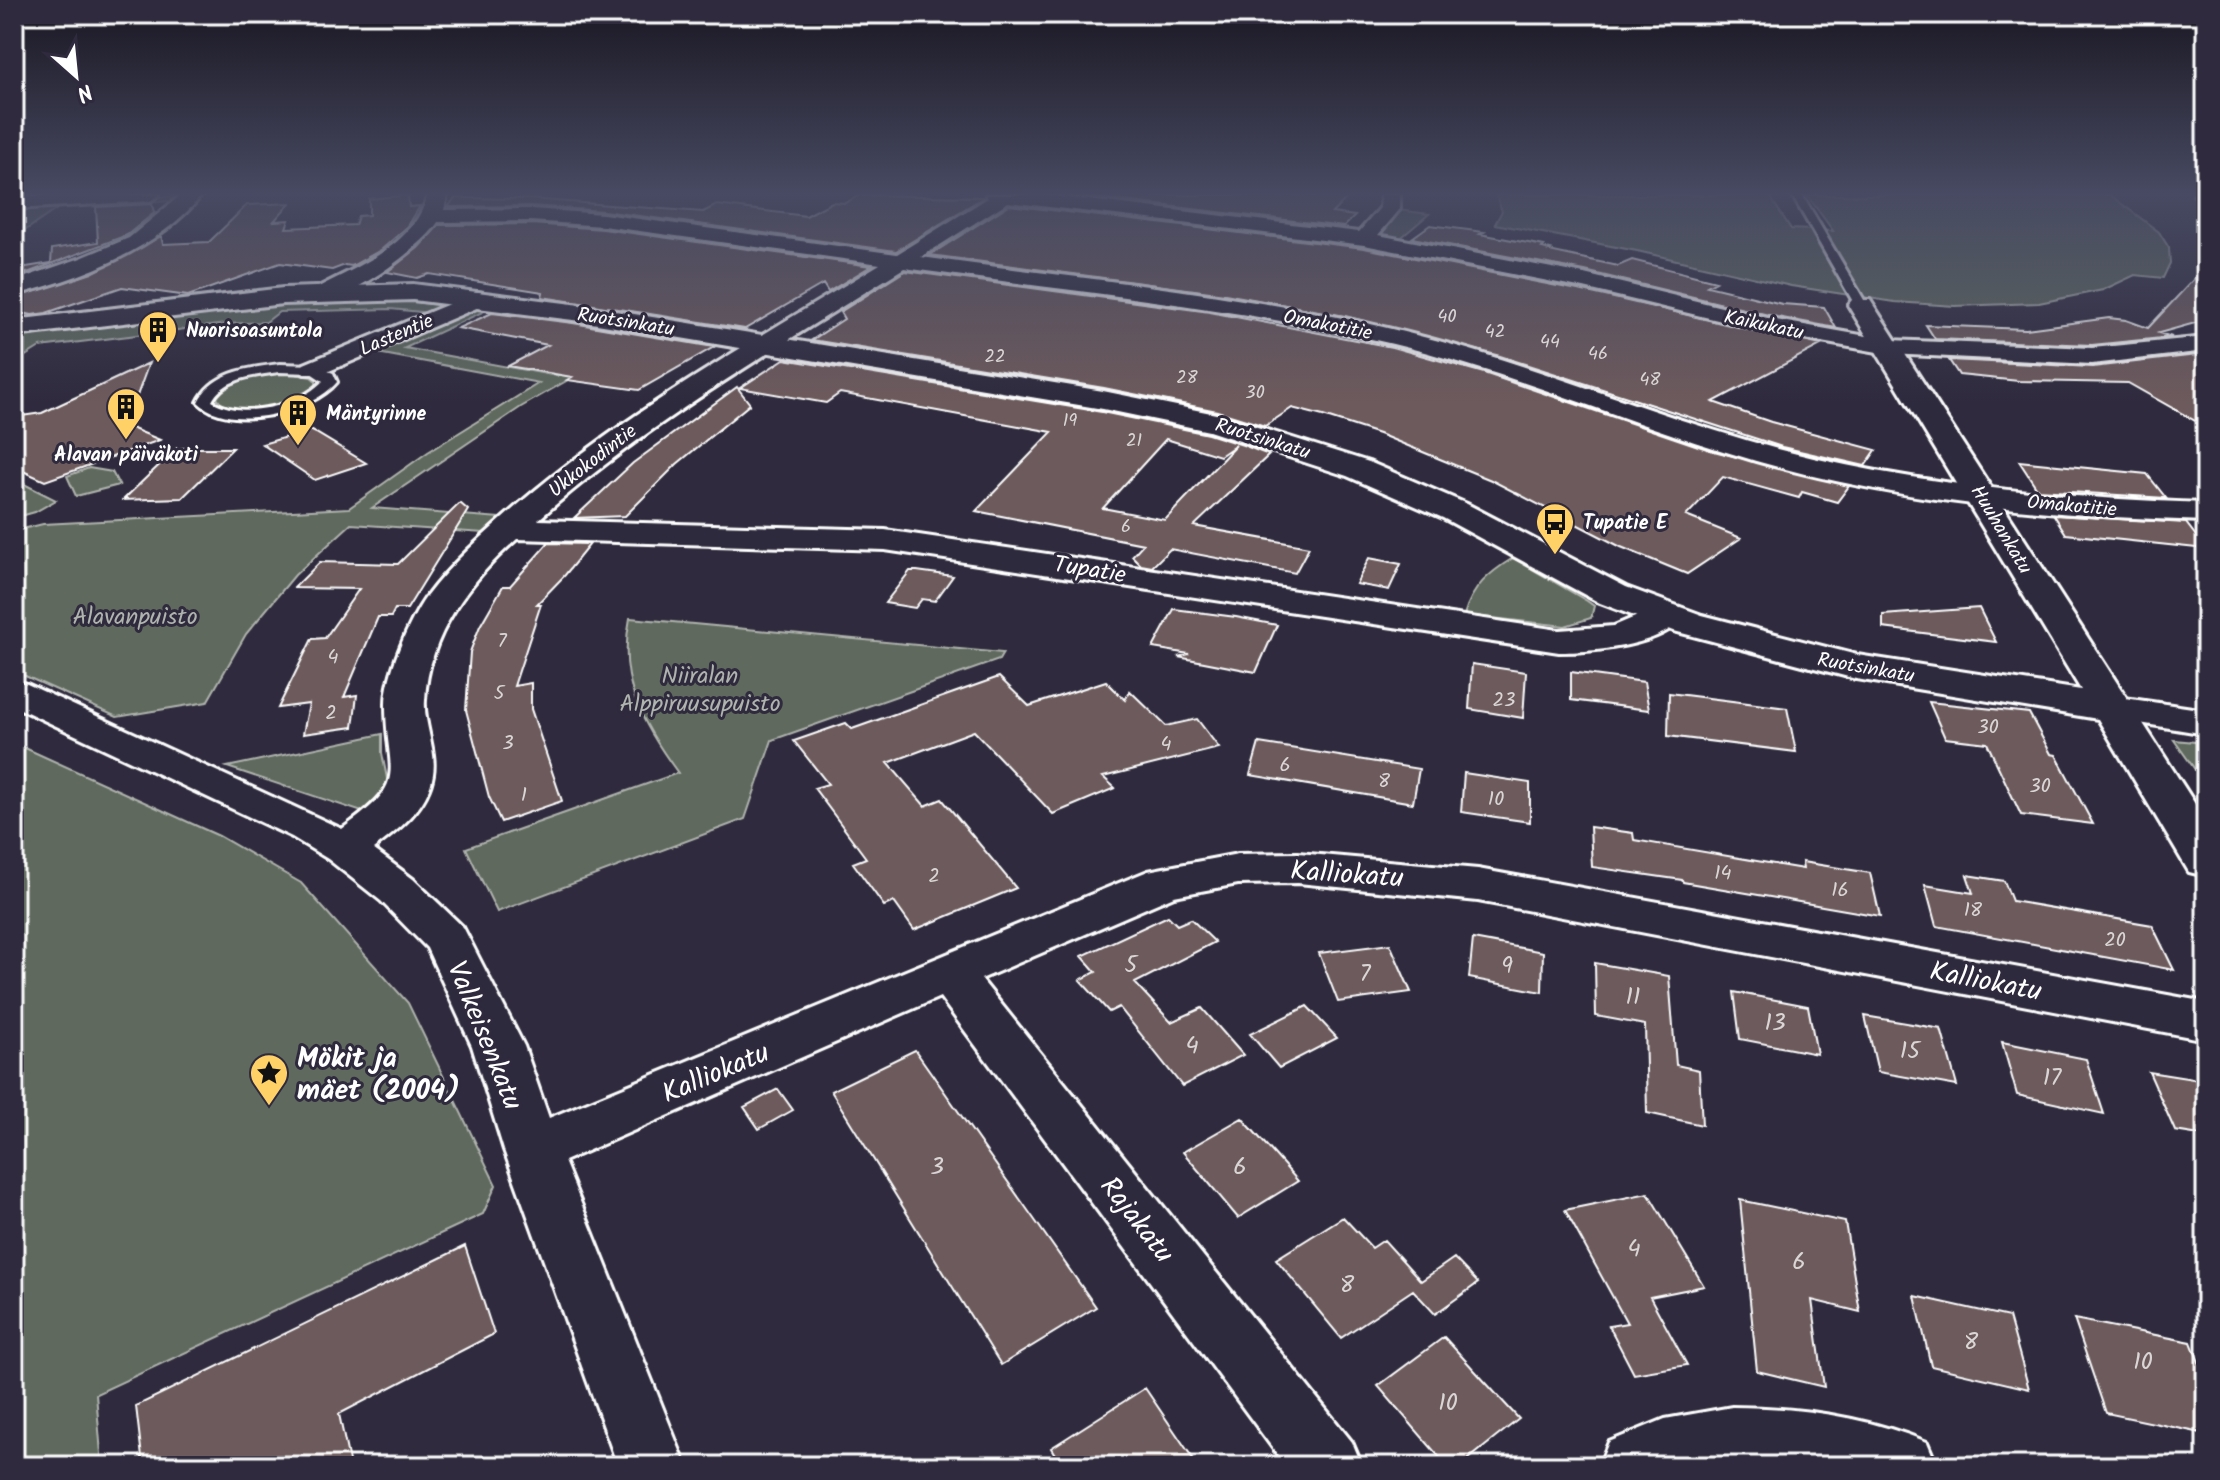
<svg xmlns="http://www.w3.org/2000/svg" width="2220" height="1480" font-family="Kalam,sans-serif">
	<rect width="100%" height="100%" fill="#2f2a3d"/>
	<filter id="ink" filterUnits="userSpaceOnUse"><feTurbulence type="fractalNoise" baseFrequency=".0125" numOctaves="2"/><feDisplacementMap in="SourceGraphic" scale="16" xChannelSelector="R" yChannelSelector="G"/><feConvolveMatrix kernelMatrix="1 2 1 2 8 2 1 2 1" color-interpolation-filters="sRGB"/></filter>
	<g filter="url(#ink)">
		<path fill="#5f695d" stroke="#afb4ae" stroke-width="2" d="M1496,195H1787L1771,198L1791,229L1833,231L1807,195H2110L2159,232L2169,248L2170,263L2163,278L2135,275L2103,290L2039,303L1955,306L1895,302L1791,286L1637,251L1495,224L1502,211Z
			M177,196L173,201L60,207L14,238V205Z
			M1397,210L1429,214L1396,242L1383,238L1376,231Z
			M403,301L468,308L453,315L390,309L279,312L266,322L226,324L40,347L14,363V336L277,305Z
			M478,308L489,309L405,348L557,376L641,332L650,333L521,407L372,508L501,518L484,533L351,524L295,575L246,634L207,702L117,717L14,671V531L43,524L349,508L428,452L539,383L378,353Z
			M289,373L311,377L316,381V386C301,403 229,423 217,398C230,377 266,374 289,373Z
			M89,468L112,472L119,485L76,496L67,476Z
			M14,479L56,500L35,512L14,518Z
			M1513,558L1587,601L1594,606L1591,618L1565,626L1464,615C1472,587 1489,573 1513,558Z
			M630,618L1003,653L999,660L772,740L745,819L497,912L466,848L678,773C642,724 617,680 630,618Z
			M382,734V753L391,799L365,813L227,767Z
			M2174,740L2206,743V785Z
			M14,743L219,836L301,883L408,1003L496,1185L483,1214L96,1394L102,1466H14Z"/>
		<path fill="#6d5a5b" stroke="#fff" stroke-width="2" fill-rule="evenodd" d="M408,195L409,207L420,206L408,226L381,250L352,266L345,265L332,270L280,263L188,296L122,287L46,313L32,315L14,311V298L92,273L161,236L163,244L209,242L247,205L290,203L274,221L289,220L286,228L355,225L358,216L369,215V199Z
			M860,195L984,197L896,251L603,211L531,206L448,207L455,198L530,199L703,212L717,205L806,216L832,202L845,203Z
			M1075,195H1350L1332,213L1355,216L1344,227Z
			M152,204L154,213L127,235L14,278V269L51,263L52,249L98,242L96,207Z
			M1009,205L1364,248L1583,291L1821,345L1713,402L1771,422L1876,450L1865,466L1782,447L1500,356L1345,316L1225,294L930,255Z
			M531,224L603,229L871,266L828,292L823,284L745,329L542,297L543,292L429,274L417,278L387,272L418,248L439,225Z
			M1430,225L1484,232L1480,234L1544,246L1542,248L1551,250L1549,251L1618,266L1632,260L1716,281L1707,286L1782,304L1824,307L1836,328L1777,317L1585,271L1412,238Z
			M2206,266V320L2159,333L2172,337L2092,345L1935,339L1926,325L2026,329L2109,318L2126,320L2148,328Z
			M905,271L1210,312L1392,347L1484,373L1710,450L1849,486L1837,502L1802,492L1799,498L1723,477L1686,516L1741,538L1687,574L1621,547L1491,480L1379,434L1323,416L1292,408L1265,426L1217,411L1104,388L812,340L844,319L840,312Z
			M492,313L573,323L714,347L639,390L567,380L572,377L508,366L548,345L458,328Z
			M2206,354V427L2128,383L2019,381L1959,375L1949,360L2092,367Z
			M784,359L1102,412L1208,434L1243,445L1269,455L1194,526L1309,547L1295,573L1170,549L1152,567L1141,565L1132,556L1143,544L976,511L1052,432L840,393L826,403L740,388ZM1166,439L1220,456L1236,445L1165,520L1103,508Z
			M149,363L126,426L160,440L45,481L14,467V417L42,413Z
			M737,387L750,404L677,464L625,516L574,518L633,463Z
			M310,430L316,433L366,463L315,480L262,444Z
			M177,448H233L182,498L123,500Z
			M2019,461L2147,474L2166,498L2038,490Z
			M460,503L468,510L407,609H395L391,617H378L344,697L357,695L353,727L303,734L309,704L278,708L312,639L325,638L359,589L294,588L320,562L398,564Z
			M2054,515L2186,523L2206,549L2066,534Z
			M548,543L590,544L565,575L537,604H541L514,686L531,683V709L562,801L501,822L489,797L466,710L470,652L480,626L503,586H510Z
			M1369,558L1401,564L1389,590L1356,584Z
			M910,571H917L953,576L935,601L922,599L915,608L885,603Z
			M1979,608L1996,642L1883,628V615Z
			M1174,609L1236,617L1277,625L1256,672L1178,657L1189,654L1153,648Z
			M1472,664L1526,672L1523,718L1469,709Z
			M1571,672L1644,682L1649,710L1571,700Z
			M999,677L1029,706L1106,681L1125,700L1130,691L1166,726L1197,719L1219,748L1103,777L1115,788L1053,814L974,731L888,763L925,806L942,799L1016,888L914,930L894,902L884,906L853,863L866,858L814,788L828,784L794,741L846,723L852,729Z
			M1669,693L1787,708L1796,752L1668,736Z
			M1929,702L2029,713L2051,754L2056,755L2093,824L2021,815L1987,743L1945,738Z
			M1259,743L1419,769L1413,803L1250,775Z
			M1464,773L1530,783V822L1461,812Z
			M1590,827L1633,833L1634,840L1803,869L1802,862L1870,873L1880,916L1683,882L1682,880L1592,867Z
			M1967,875L2004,881L2012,901L2152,925L2174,970L1936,926L1925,885L1973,893Z
			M1168,916L1177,925L1191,919L1215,942L1135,983L1171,1022L1202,1008L1243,1055L1182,1086L1119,1007L1109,1012L1080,980L1096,972L1082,956Z
			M1473,939L1543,952L1542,992L1469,978Z
			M1390,944L1411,992L1338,1002L1319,953Z
			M1595,963L1669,976L1676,1065L1699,1070L1702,1125L1647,1113L1645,1025L1596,1016Z
			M1734,992L1808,1006L1817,1054L1740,1039Z
			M1307,1006L1337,1038L1279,1068L1250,1034Z
			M1865,1016L1941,1029L1957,1086L1878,1072Z
			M2002,1042L2086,1059L2104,1114L2017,1095Z
			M915,1050L1096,1307L1001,1365L831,1091Z
			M2149,1072L2206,1081V1136L2175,1131Z
			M778,1089L793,1110L759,1129L744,1107Z
			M1242,1118L1298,1181L1238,1218L1183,1152Z
			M1648,1193L1704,1286L1650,1297L1687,1365L1634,1374L1609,1326L1627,1323L1565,1210Z
			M1740,1200L1845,1222L1860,1312L1812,1300L1824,1387L1757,1371Z
			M1343,1217L1372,1248L1384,1240L1421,1281L1454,1258L1478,1283L1435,1314L1413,1290L1341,1338L1276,1259Z
			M465,1246L494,1334L339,1414L350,1466H143L136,1406Z
			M1915,1296L2009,1317L2029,1389L1931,1366Z
			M2074,1319L2191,1342L2206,1380V1434L2106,1413Z
			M1444,1337L1519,1419L1460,1466H1447L1378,1386Z
			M1145,1388L1198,1466H1062L1051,1448Z"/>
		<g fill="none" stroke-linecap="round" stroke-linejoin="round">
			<defs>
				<path id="service" d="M1792,195H1802L1867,305L1865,307L1855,305Z
					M280,364L313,365L333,373L337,382C311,413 229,433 198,402C213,371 250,368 280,364ZM280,372L311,373L323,381C299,406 243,420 212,401C224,377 257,375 280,372Z"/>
				<path id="minor" d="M46,195H159L150,201L14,209V197Z
					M181,195H202C159,249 79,279 14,295V281L81,258L129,238Z
					M428,195H447L444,210L531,209L603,214L897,254L988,198L986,195H1046L1359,232L1380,208L1381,195H1400V209L1378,235L1584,274L1776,320L1889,340L2092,348L2206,337V351L2092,364L1889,354L1776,334L1584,288L1364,245L1008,202L921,257C1082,279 1246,293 1404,332C1532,363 1654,416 1781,450C1920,486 2063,498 2206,503V521C2054,516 1903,503 1756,461C1634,426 1517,374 1393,344C1233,306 1067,291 904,268C779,347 649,421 538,520L885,530L1559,630L1614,626L1654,609L1666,605L1678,609L1684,616C1663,646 1593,652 1559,652L885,550L517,539C470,580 428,635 425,700C423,724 437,750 433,774C428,808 398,830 373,849L413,879L463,927L524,1046L549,1118L1148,871L1238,854L1298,853L1478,869L2206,1002V1040L1478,901L1298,883L1238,884L1174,896L981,979L1352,1442L1362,1466H1286L940,997L564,1161L686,1466H618L504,1150L472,1046L427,948L381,901L328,859L292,837L14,706V681L27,684L342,829C412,779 386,776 386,704C386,675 409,621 426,597C453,561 487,532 520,503C630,409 757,339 880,264L603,226L531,221L438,222C423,247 343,306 315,299L312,294L315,289C359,265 413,247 428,195Z
					M2194,195H2206V203Z
					M478,292L486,294L490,299L486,304L322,374H304L300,369L304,364Z
					M2111,696L2206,710V734L2097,716L2092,708L2097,700Z
					M1732,1407C1798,1407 1866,1417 1927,1442L1937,1466H1599L1609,1442L1665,1419Z"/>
				<path id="tertiary" d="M413,284L573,304L1103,391L1216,414L1369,462L1467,504L1626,587L1702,615L1857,655L2081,690L1848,305L1852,300H1870L2206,821V876L2189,872L2098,719L1856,679L1674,631L1600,603L1443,518L1347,476L1209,431L1103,409L573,320L413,300L283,304L14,336V320L283,288Z"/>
			</defs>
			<use href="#service" stroke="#fff" stroke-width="6"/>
			<use href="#minor" stroke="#fff" stroke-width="6"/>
			<use href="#tertiary" stroke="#fff" stroke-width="6"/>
			<use href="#service" fill="#2f2a3d" fill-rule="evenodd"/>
			<use href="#minor" fill="#2f2a3d" fill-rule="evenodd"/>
			<use href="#tertiary" fill="#2f2a3d" fill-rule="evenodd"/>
		</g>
	</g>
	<linearGradient id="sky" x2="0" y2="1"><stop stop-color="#1a1722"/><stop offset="0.48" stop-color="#474a62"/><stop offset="1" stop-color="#474a62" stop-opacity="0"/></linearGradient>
	<rect width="2220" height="403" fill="url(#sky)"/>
	<defs>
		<symbol id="building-pin" viewBox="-11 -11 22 30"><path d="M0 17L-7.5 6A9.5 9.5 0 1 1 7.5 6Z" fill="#ffd166" stroke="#2f2a3d"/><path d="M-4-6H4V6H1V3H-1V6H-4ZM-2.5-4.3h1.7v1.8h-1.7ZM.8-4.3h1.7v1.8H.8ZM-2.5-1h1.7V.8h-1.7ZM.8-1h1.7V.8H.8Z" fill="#111"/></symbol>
		<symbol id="bus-pin" viewBox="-11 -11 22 30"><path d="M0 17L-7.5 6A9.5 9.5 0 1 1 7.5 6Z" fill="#ffd166" stroke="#2f2a3d"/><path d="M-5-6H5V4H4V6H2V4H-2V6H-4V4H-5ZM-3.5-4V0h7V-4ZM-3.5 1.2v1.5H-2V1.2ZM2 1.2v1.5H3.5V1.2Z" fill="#111"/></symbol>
		<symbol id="sight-pin" viewBox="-11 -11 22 30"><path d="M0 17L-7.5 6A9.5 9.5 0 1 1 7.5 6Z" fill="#ffd166" stroke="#2f2a3d"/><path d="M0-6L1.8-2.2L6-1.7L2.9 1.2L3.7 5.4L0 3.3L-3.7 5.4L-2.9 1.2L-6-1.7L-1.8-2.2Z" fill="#111"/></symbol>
	</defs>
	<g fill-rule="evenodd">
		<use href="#building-pin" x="136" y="308" width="44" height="60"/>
		<use href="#building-pin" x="104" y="385" width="44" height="60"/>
		<use href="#building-pin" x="276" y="391" width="44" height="60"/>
		<use href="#bus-pin" x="1533" y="500" width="44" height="60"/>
		<use href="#sight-pin" x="247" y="1051" width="44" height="60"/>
	</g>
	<g text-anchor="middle" stroke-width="6" stroke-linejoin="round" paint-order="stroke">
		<g font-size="18" fill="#dad6d6">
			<text x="1447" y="322">40</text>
			<text x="1495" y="337">42</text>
			<text x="1550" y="347">44</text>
			<text x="1598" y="359">46</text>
			<text x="995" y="362">22</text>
			<text x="1187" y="383">28</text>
			<text x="1650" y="385">48</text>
			<text x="1255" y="398">30</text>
			<text x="1070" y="426">19</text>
			<text x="1134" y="446">21</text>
			<text x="1126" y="532">6</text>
		</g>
		<g font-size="20" fill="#fff" stroke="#2f2a3d">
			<text transform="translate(626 321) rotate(9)" y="7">Ruotsinkatu</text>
			<text transform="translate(1328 324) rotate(11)" y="7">Omakotitie</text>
			<text transform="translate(1764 324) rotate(12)" y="7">Kaikukatu</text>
			<text transform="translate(396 334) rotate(-23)" y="7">Lastentie</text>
			<text transform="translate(1263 438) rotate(17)" y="7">Ruotsinkatu</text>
			<text transform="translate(592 460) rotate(-38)" y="7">Ukkokodintie</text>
			<text transform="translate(2072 505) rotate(5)" y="7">Omakotitie</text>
			<text transform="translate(2002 529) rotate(59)" y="7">Huuhankatu</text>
			<text transform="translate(1866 667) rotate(10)" y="7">Ruotsinkatu</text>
		</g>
		<g font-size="20" font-weight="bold" fill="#fff" stroke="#2f2a3d" text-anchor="start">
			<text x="186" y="337">Nuorisoasuntola</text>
			<text x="326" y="420">Mäntyrinne</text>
			<text x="126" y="461" text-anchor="middle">Alavan päiväkoti</text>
			<text x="1583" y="529">Tupatie E</text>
		</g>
		<g font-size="20" fill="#dad6d6">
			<text x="502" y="647">7</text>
			<text x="333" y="663">4</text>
			<text x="499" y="699">5</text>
			<text x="1504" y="706">23</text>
			<text x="331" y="719">2</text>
			<text x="1988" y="733">30</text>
			<text x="508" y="749">3</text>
			<text x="1166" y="750">4</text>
			<text x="1285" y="771">6</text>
			<text x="1384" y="787">8</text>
			<text x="2040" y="792">30</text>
			<text x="524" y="801">1</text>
			<text x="1496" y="805">10</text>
			<text x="1723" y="879">14</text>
			<text x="934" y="882">2</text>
			<text x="1840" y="896">16</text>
			<text x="1973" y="916">18</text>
			<text x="2115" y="946">20</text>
		</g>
		<g font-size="24" fill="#fff" stroke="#2f2a3d">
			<text transform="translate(1090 569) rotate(9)" y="8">Tupatie</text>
		</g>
		<g font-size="24" fill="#afb4ae" stroke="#2f2a3d">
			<text x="135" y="624">Alavanpuisto</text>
			<text x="700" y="683">Niiralan<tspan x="700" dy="28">Alppiruusupuisto</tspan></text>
		</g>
		<g font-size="24" fill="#dad6d6">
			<text x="1131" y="972">5</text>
			<text x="1507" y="973">9</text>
			<text x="1365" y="981">7</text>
			<text x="1633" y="1004">11</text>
			<text x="1775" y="1030">13</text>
			<text x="1192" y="1053">4</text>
			<text x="1910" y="1058">15</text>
			<text x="2052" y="1085">17</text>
			<text x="937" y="1174">3</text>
			<text x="1240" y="1174">6</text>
			<text x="1634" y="1256">4</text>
			<text x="1799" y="1269">6</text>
			<text x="1347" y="1292">8</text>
			<text x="1971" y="1349">8</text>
			<text x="2143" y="1369">10</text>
			<text x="1448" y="1410">10</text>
		</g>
		<g font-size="28" fill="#fff" stroke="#2f2a3d">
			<text transform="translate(1347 873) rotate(4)" y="10">Kalliokatu</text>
			<text transform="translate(1986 980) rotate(11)" y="10">Kalliokatu</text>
			<text transform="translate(486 1035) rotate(68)" y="10">Valkeisenkatu</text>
			<text transform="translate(715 1072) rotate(-23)" y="10">Kalliokatu</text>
			<text transform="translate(1138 1219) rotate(52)" y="10">Rajakatu</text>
		</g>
		<g font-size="28" font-weight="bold" fill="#fff" stroke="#2f2a3d" text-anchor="start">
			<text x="297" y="1067">Mökit ja<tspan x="297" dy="32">mäet (2004)</tspan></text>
		</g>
	</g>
	<rect width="2220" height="1480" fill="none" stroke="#2f2a3d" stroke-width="48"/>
	<rect x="24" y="24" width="2172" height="1432" fill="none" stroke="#fff" stroke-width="3" filter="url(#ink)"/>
	<g transform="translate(76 76) rotate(153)" stroke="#2f2a3d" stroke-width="6" paint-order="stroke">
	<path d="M0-6L14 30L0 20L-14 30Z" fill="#ffffff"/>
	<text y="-12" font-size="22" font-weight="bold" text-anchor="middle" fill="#ffffff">N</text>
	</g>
</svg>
